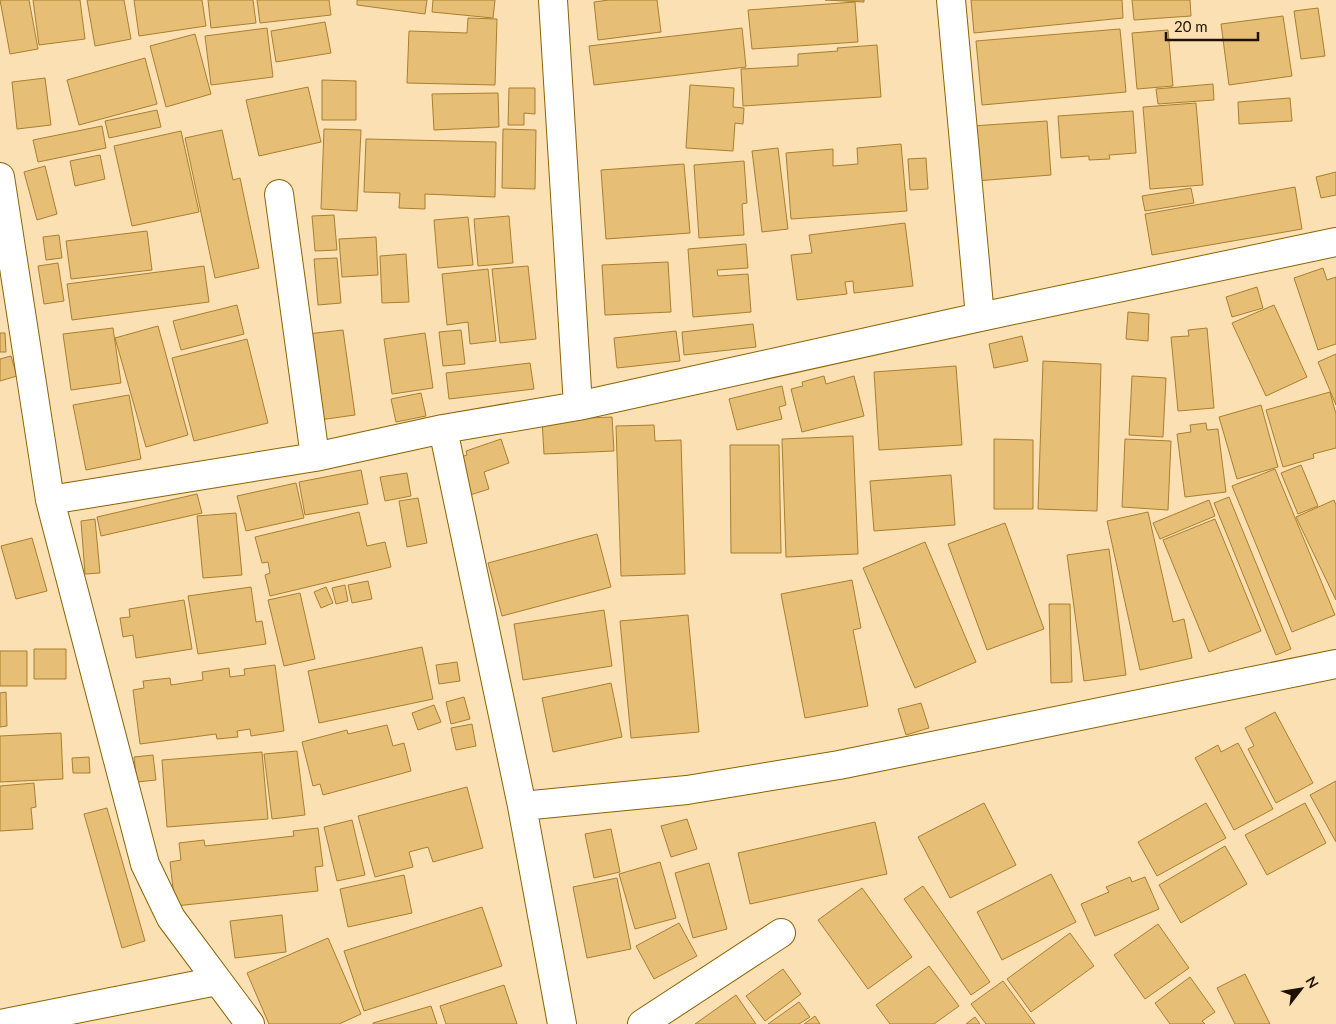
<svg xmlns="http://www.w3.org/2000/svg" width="1336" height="1024" font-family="Lato,sans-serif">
	<rect width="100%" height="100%" fill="#fbe0b3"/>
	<path fill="#e7be75" stroke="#a97f2f" d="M0,0H29L38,49L10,54Z
		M33,0H80L85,39L39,45Z
		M87,0H124L131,39L95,46Z
		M134,0H202L206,26L139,36Z
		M208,0H253L256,23L211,28Z
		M257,0H329L331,15L260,23Z
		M357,0H427L425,14L357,5Z
		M433,0H495L493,18L432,12Z
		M609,0H657L661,32L598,40L594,2Z
		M825,0H864V2Z
		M971,0H1122L1123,18L974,33Z
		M1132,0H1190L1191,16L1134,20Z
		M855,2L858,42L752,49L748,10Z
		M1318,8L1325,56L1301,59L1294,11Z
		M1283,16L1292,76L1229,85L1221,24Z
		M468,18L497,19L495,85L407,83L409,31L467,33Z
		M325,22L331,53L276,62L271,31Z
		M267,28L273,77L211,85L205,36Z
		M742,28L746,67L594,85L589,46Z
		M1120,29L1126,92L982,105L976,41Z
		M1168,30L1173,86L1137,89L1132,33Z
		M195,34L211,94L166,107L150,46Z
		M877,45L881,97L743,106L741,69L798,66V54L838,51L837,48Z
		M145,58L157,104L79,125L67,80Z
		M45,78L51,125L17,129L12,82Z
		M322,80L356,81V120H322Z
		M1213,84L1214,100L1158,104L1156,89Z
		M690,85L734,88L733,107L744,108L743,124L735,123L733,151L686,148Z
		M308,87L321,142L259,156L246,100Z
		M509,88H535V114L524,113V125H508Z
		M498,93L499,127L434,130L432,94Z
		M1290,98L1292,121L1239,124L1238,102Z
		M1196,103L1203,185L1150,189L1143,107Z
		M157,110L161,127L109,138L105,121Z
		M1133,111L1136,153L1109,155L1110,159L1089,160V156L1061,158L1058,116Z
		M1047,121L1051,175L976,181L972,126Z
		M102,126L106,148L38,162L33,140Z
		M324,129L361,130L357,211L321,209Z
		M503,129L536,130L535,189L502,188Z
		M222,130L233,180L240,178L259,268L215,278L185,138Z
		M181,131L199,212L132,226L114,146Z
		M366,139L496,142L495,197L425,194V209L399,208L400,193L364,192Z
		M901,144L907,211L791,219L786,153L833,149V166L858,164L857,148Z
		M778,148L788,229L762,232L752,151Z
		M100,155L105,179L75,186L70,161Z
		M926,158L928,189L910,190L908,159Z
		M744,161L747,203L742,204L744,235L699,238L694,165Z
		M684,164L690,233L606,239L601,170Z
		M45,166L57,214L37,220L24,172Z
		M1336,172V195L1321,198L1316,177Z
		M1295,187L1302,229L1152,255L1145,214Z
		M1191,188L1194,203L1145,211L1142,196Z
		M334,215L337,250L315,251L312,216Z
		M509,216L513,263L478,266L474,219Z
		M468,217L473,265L438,268L434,220Z
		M905,223L913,286L854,293L853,281L845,282L847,294L797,300L791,255L812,253L809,235Z
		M147,231L152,270L71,279L66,241Z
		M59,235L62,258L46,260L43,237Z
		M376,237L378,275L342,277L339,239Z
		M746,244L748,268L717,270L718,276L748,274L751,312L693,317L688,249Z
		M406,254L409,302L382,303L380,256Z
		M337,258L341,303L318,305L314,259Z
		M668,262L671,312L605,315L602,265Z
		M58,263L64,301L44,304L38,266Z
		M204,266L209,302L72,320L67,284Z
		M528,266L536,339L500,343L492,269Z
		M1323,268L1327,280L1336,277V344L1318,350L1294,278Z
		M488,269L496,341L470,344L468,322L447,325L442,274Z
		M1257,287L1263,308L1232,317L1226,297Z
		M237,305L244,334L181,350L173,321Z
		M1274,305L1307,377L1266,396L1232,323Z
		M1128,312L1149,314L1148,341L1126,339Z
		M753,324L756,347L684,355L682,332Z
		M158,326L188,435L146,447L115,338Z
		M113,328L121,383L71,390L63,334Z
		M1207,328L1214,408L1178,411L1171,337L1189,336L1188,330Z
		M343,330L355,415L319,420L307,334Z
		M461,330L465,364L443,366L439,332Z
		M676,331L680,361L617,368L614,338Z
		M0,333H5L6,352H0Z
		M425,333L433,388L392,394L384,339Z
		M1022,336L1028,361L994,368L989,344Z
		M247,339L268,423L194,441L172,358Z
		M1336,354V405L1318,362Z
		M11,356L17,376L0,381V359Z
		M1043,361L1101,364L1097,511L1038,509Z
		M530,363L534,389L449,399L446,373Z
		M956,366L962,445L879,450L874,372Z
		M824,376L826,384L854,376L864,416L802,432L791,389L803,386L802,382Z
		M1132,376L1166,378L1163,437L1129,435Z
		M782,386L786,405L779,407L782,419L737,430L729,399Z
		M1330,392L1336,414V448L1313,454L1314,458L1283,467L1266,410Z
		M421,393L426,416L396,422L391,399Z
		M129,395L141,459L86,470L73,405Z
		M1261,405L1278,467L1237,479L1219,417Z
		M612,417L614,451L544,454L542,420Z
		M1206,423L1207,430L1218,429L1226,492L1185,497L1177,434L1191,432L1190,425Z
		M654,425L655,441L681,440L685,574L621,576L616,426Z
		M853,436L858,554L786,557L782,439Z
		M501,439L509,463L484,472L489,489L467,496L454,459L467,455L466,451Z
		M994,439L1033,440V509H994Z
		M1125,439L1171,441L1168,510L1122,507Z
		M730,445H779L781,553H731Z
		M1301,465L1318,506L1298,514L1281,473Z
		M1275,469L1335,615L1292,632L1232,486Z
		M361,470L368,504L305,515L299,482Z
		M407,473L411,496L385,501L380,477Z
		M951,475L955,525L874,531L870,481Z
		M296,483L304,518L246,531L237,496Z
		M197,494L202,513L101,536L97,517Z
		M1229,497L1291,649L1276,655L1214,503Z
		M418,498L427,543L407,547L399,501Z
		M1209,500L1215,516L1160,539L1153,523Z
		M1334,500L1336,505V600L1296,517Z
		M359,512L367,546L385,542L391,567L270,596L265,575L270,573L268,562L262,563L255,537Z
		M1148,512L1173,622L1184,619L1192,658L1140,670L1107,521Z
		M236,513L242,575L203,578L197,516Z
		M95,519L100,573L85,574L81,521Z
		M1215,519L1261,631L1209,652L1163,540Z
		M1005,523L1044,629L987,650L948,544Z
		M597,534L611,587L502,616L488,563Z
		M32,538L47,591L16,599L1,546Z
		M925,542L976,662L915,688L863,568Z
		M1109,549L1126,675L1084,681L1067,555Z
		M852,580L861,628L853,630L868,706L805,718L781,594Z
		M368,581L372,599L352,603L348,585Z
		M345,585L348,601L336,604L332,588Z
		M251,587L256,622L262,621L266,644L198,654L188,596Z
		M326,587L333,603L321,608L314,592Z
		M300,593L315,659L284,666L268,600Z
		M184,600L192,649L136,658L133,635L123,637L120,618L130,617L129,609Z
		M1049,604H1070L1072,682L1051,683Z
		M604,610L612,666L523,680L514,624Z
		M688,615L699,732L631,738L620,621Z
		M422,647L433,699L319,723L308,671Z
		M34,649H66V679H34Z
		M0,651H27V686H0Z
		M457,662L460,681L439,684L436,665Z
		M275,665L284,731L251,736L250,729L237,731L238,737L217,739L216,734L140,744L133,690L144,688L143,681L170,678L171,685L203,680L202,672L229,668L230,677L245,675L244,669Z
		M611,683L622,737L553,752L542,698Z
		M6,692L7,726L0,727V693Z
		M464,697L470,719L451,724L446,702Z
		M921,703L929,728L906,735L898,709Z
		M434,705L441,722L418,730L412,713Z
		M1275,712L1313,783L1276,803L1248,749L1254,746L1245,728Z
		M472,724L476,746L456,750L451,728Z
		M387,725L393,746L404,743L411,771L323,795L320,784L313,786L302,742L347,730L348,734Z
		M61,733L63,779L0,782V736Z
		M1238,743L1273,809L1234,830L1195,758L1218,745L1221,752Z
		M297,751L305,815L272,819L264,754Z
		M262,752L268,819L167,827L162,760Z
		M153,755L156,780L137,782L134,757Z
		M89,757L90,773H73L72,758Z
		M1336,781V842L1310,795Z
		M34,783L36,807L31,808L33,829L0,831V786Z
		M467,787L483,848L433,862L428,847L409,852L413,867L375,877L358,816Z
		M984,803L1016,865L950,898L918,837Z
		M1206,803L1226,838L1157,876L1138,842Z
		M1305,803L1326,843L1267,875L1245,835Z
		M107,808L145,941L122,948L84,814Z
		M687,819L697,849L671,857L661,826Z
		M352,820L365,875L337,881L324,827Z
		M875,822L887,874L750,904L738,853Z
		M318,828L323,866L315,867L318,891L175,906L170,862L181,860L179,843L204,840L205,846L294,836L293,831Z
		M611,829L620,872L594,878L585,834Z
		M1225,846L1247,884L1181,923L1159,885Z
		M660,862L676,918L635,929L619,874Z
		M709,863L727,929L693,938L675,873Z
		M1051,874L1076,922L1002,960L977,912Z
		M404,875L412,913L348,927L340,889Z
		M1130,877L1132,882L1145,877L1159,909L1095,936L1081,904L1109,892L1106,887Z
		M617,878L631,949L587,958L573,887Z
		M923,886L990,982L971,995L904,899Z
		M862,888L912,957L868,989L818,920Z
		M482,907L502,966L364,1011L344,951Z
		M282,915L286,952L235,958L230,921Z
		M679,923L697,956L654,979L636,946Z
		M1158,924L1189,968L1145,999L1114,955Z
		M1070,933L1094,966L1031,1012L1007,979Z
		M328,938L361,1014L339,1024H269L247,973Z
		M929,966L959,1006L934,1024H890L876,1005Z
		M783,969L801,994L765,1021L746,996Z
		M1245,974L1270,1024H1235L1217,988Z
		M1190,977L1215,1012L1202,1021L1205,1024H1170L1155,1003Z
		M1003,981L1035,1024H986L971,1004Z
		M504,985L517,1024H446L440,1006Z
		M736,995L756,1024H695Z
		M799,1002L810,1017L799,1024H768Z
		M431,1006L437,1024H373V1023Z
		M815,1016L820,1024H804Z
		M975,1017L980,1024H966Z"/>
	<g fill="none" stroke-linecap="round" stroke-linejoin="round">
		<defs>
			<path id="minor" d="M553,0L578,406
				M951,0L980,317
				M0,177L50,500L145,864L171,918L250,1024
				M279,194L315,457
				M443,429L522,806L562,1024
				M50,500L315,457L443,429L578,406L980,317L1336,242
				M522,806L687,790L839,765L1336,664
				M0,1024L217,981
				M642,1024L781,933"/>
		</defs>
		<use href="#minor" stroke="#8b6302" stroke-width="30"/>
		<use href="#minor" stroke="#fff" stroke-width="28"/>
	</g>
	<g transform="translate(1301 989) rotate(59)" stroke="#fbe0b3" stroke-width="4" paint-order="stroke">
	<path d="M0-4L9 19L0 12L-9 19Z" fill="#1f1200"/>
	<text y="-8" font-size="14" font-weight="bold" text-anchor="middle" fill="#1f1200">N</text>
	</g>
	<path d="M1166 32v8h92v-8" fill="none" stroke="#1f1200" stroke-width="2.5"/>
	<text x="1174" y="32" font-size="15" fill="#1f1200" stroke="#fbe0b3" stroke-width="4" paint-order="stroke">20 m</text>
</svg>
